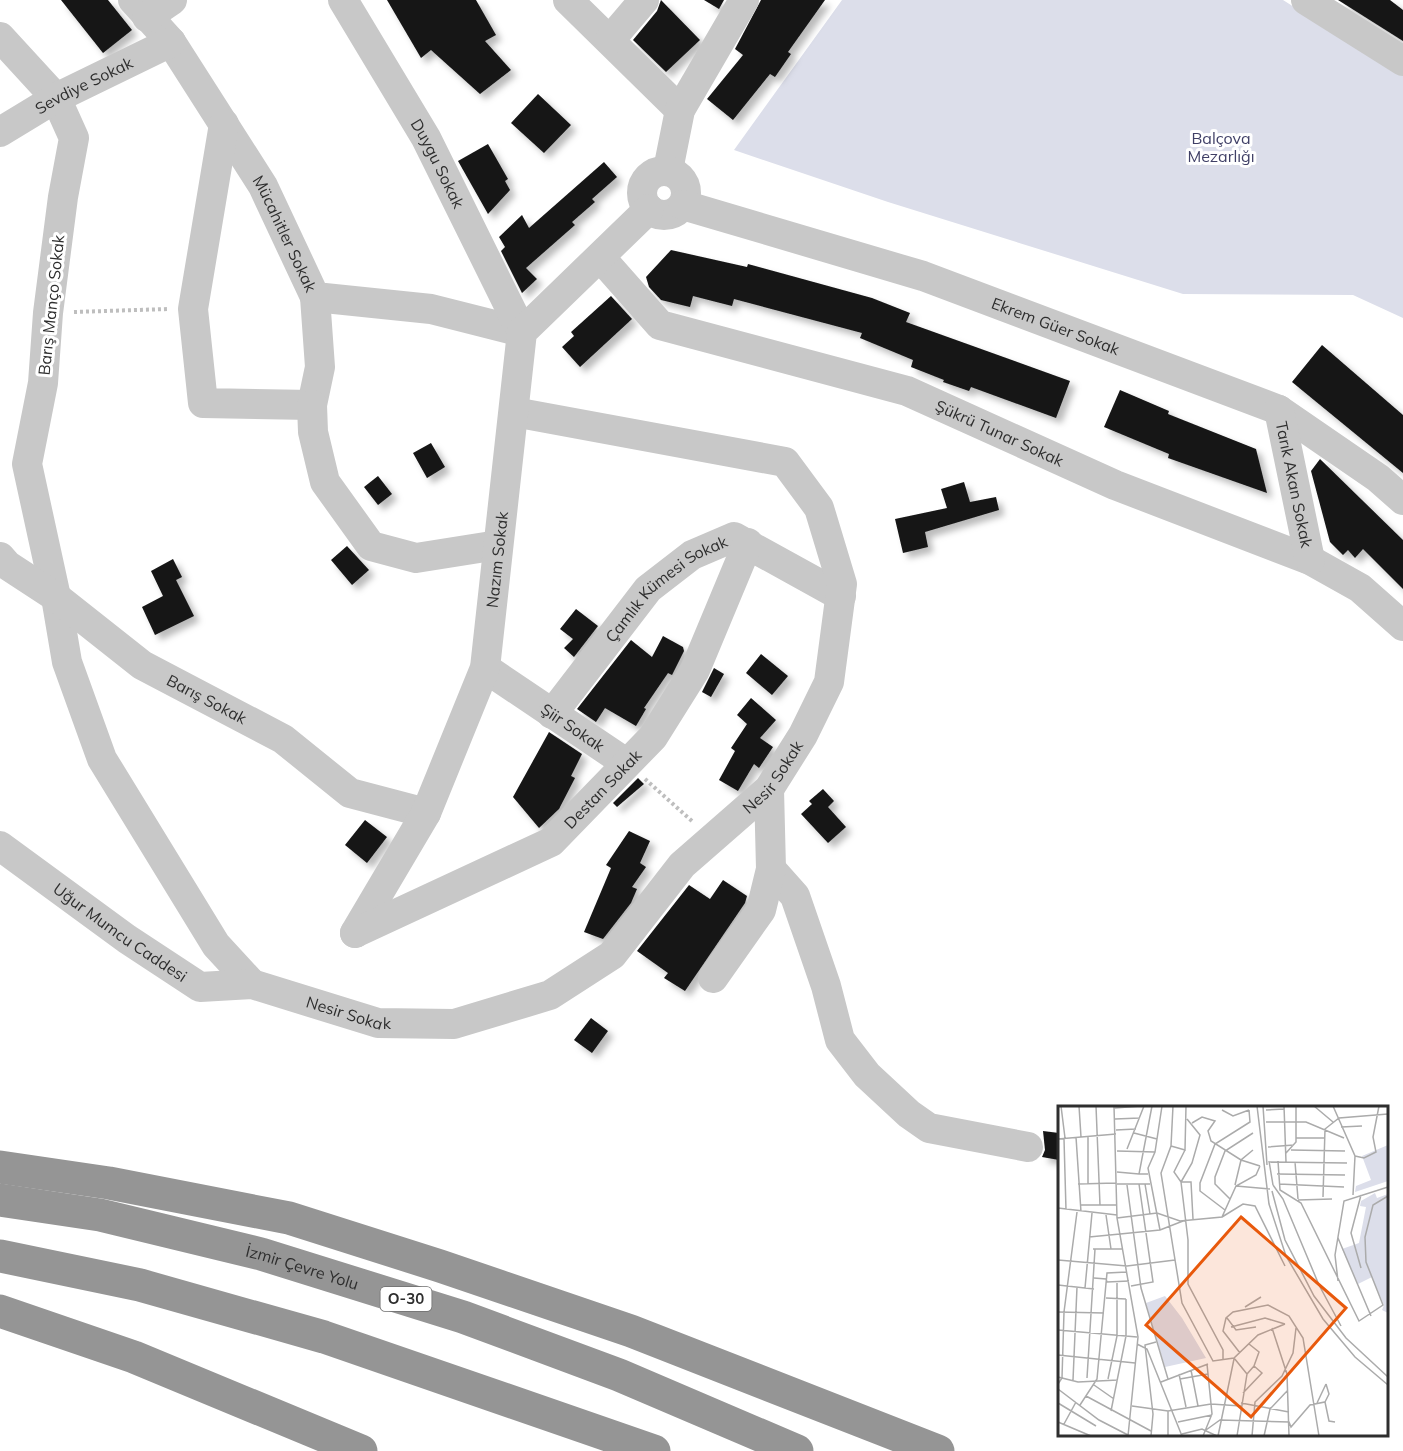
<svg xmlns="http://www.w3.org/2000/svg" width="1403" height="1451" font-family="Mulish,sans-serif">
	<defs>
		<filter id="shadow"><feDropShadow dx="5.5" dy="5.5" stdDeviation="3" flood-color="#0004"/></filter>
	</defs>
	<rect width="100%" height="100%" fill="#fff"/>
	<path fill="#dcdeea" d="M842,0H1283L1403,76V318L1353,295L1183,294L888,202L734,150Z"/>
	<path fill="#151515" filter="url(#shadow)" d="M61,0H108L132,30L103,53Z
		M387,0H476L496,35L485,41L511,70L480,94L431,50L421,58Z
		M661,0L700,40L666,72L633,40L657,11Z
		M704,0H724L719,9Z
		M761,0H825L788,52L791,54L775,77L770,74L733,120L707,99L743,55L735,49Z
		M1338,0H1390L1403,10V41Z
		M538,94L571,125L544,153L511,123Z
		M488,144L508,179L505,181L510,190L488,214L458,161Z
		M604,162L617,177L592,199L595,202L572,222L575,225L526,268L537,279L522,293L501,251L505,247L499,237L522,215L529,228Z
		M671,250L747,267L748,264L872,298L910,313L906,322L1070,381L1056,418L971,387L969,391L943,382L944,380L911,367L913,360L860,338L862,333L734,299L732,306L693,296L690,307L661,300L649,287L646,277Z
		M611,296L632,319L580,367L562,347L574,336L571,332Z
		M1322,345L1403,415V473L1292,382Z
		M1120,390L1169,411L1168,414L1256,449L1267,493L1168,458L1169,454L1104,427Z
		M431,443L445,467L427,478L413,453Z
		M1320,459L1403,540V589L1363,549L1355,558L1348,550L1343,555L1330,542L1311,471Z
		M378,476L392,494L378,505L364,487Z
		M964,482L970,502L996,497L999,510L925,532L928,547L903,553L895,519L947,508L941,489Z
		M347,546L369,570L352,585L331,560Z
		M173,559L182,577L176,580L194,616L155,635L142,607L163,596L151,571Z
		M576,609L598,626L574,657L564,648L573,639L560,629Z
		M663,636L683,647L684,651L672,675L668,673L644,708L646,709L636,726L605,708L596,722L577,709L631,640L652,657Z
		M761,654L788,676L772,695L746,673Z
		M714,668L724,674L711,697L702,692Z
		M751,698L776,720L760,738L773,747L759,768L754,764L738,791L719,780L735,751L731,748L747,724L737,715Z
		M549,732L582,754L571,776L575,778L559,809L539,828L513,797Z
		M638,778L644,784L617,807L613,803Z
		M823,789L834,801L828,807L846,827L828,843L801,814L812,804L809,801Z
		M365,820L387,837L367,863L345,845Z
		M629,831L650,841L640,863L646,867L632,887L637,889L631,903L603,939L584,932L611,868L606,865Z
		M723,880L747,896L745,903L685,991L664,978L668,973L637,951L689,885L710,899Z
		M591,1018L608,1031L592,1053L574,1040Z
		M1043,1131L1059,1133V1160L1042,1157L1045,1150Z"/>
	<g fill="none" stroke-linecap="round" stroke-linejoin="round">
		<path stroke="#bebebe" stroke-width="4" stroke-dasharray="3 3" stroke-linecap="butt" d="M74,312L168,309
			M645,779L693,822"/>
		<g stroke="#c8c8c8" stroke-width="30">
			<path id="s1" d="M133,0L171,42L263,186L315,297L431,309L522,332"/>
			<path id="s2" d="M343,0L426,138L522,332"/>
			<path d="M568,0L680,110"/>
			<path d="M1306,0L1403,61"/>
			<path d="M147,17L172,0"/>
			<path d="M0,37L56,98L74,138L63,197L48,313L43,383L27,464L56,597L67,662L102,759L216,945L252,984"/>
			<path d="M610,40L644,0"/>
			<path d="M224,124L193,309L203,403L312,405L320,367L315,297"/>
			<path id="s3" d="M0,132L56,98L171,42"/>
			<path d="M668,170L680,110L744,0"/>
			<circle cx="664" cy="193" r="22"/>
			<path id="s4" d="M683,205L923,276L1279,410L1378,478L1403,500"/>
			<path id="s5" d="M600,257L660,325L907,391L1115,485L1310,560L1360,588L1403,626"/>
			<path d="M312,405L313,432L325,482L371,546L416,558L498,545"/>
			<path id="s6" d="M1279,410L1310,560"/>
			<path id="s7" d="M0,557L7,565L56,597L142,665L283,739L350,793L426,813"/>
			<path id="s8" d="M485,668L626,763"/>
			<path id="s9" d="M552,714L648,589L692,555L734,537L841,596"/>
			<path id="s10" d="M0,846L127,939L200,987L252,984L378,1023L454,1024L550,995L612,955L682,865L769,789L803,735L829,682L842,584L819,508L785,462L514,412"/>
			<path d="M771,869L795,896L826,986L840,1040L867,1075L909,1114L929,1128L1028,1147"/>
			<path id="s11" d="M355,933L426,813L485,668L522,332L649,209"/>
			<path id="s12" d="M355,933L551,842L653,737L695,670L748,543"/>
			<path d="M713,978L761,910L771,869L769,789"/>
		</g>
		<g stroke="#959595" stroke-width="33">
			<path d="M0,1167L109,1183L289,1218L440,1266L631,1331L938,1451"/>
			<path id="s13" d="M0,1200L100,1215L261,1254L463,1317L619,1375L797,1451"/>
			<path d="M0,1256L140,1285L324,1337L654,1451"/>
			<path d="M0,1311L134,1357L361,1451"/>
		</g>
	</g>
	<g text-anchor="middle" stroke-width="6" stroke-linejoin="round" paint-order="stroke">
		<rect fill="#fff" stroke="#6d6d6d" stroke-width="1.5" x="380.5" y="1287" width="51" height="24" rx="4.5"/>
		<g font-size="15" font-weight="bold" fill="#2e2e2e">
			<text x="406" y="1304">O-30</text>
		</g>
		<g font-size="16" fill="#2e2e2e" stroke="#fff">
			<text dy="6" stroke="none"><textPath href="#s3" startOffset="96">Sevdiye Sokak</textPath></text>
			<text dy="6" stroke="none"><textPath href="#s2" startOffset="189">Duygu Sokak</textPath></text>
			<text dy="6" stroke="none"><textPath href="#s1" startOffset="280">Mücahitler Sokak</textPath></text>
			<text transform="translate(51 305) rotate(-84)" y="6">Barış Manço Sokak</text>
			<text dy="6" stroke="none"><textPath href="#s4" startOffset="392">Ekrem Güer Sokak</textPath></text>
			<text dy="6" stroke="none"><textPath href="#s5" startOffset="448">Şükrü Tunar Sokak</textPath></text>
			<text dy="6" stroke="none"><textPath href="#s6" startOffset="76">Tarık Akan Sokak</textPath></text>
			<text dy="6" stroke="none"><textPath href="#s11" startOffset="405">Nazım Sokak</textPath></text>
			<text dy="6" stroke="none"><textPath href="#s9" startOffset="172">Çamlık Kümesi Sokak</textPath></text>
			<text dy="6" stroke="none"><textPath href="#s7" startOffset="252">Barış Sokak</textPath></text>
			<text dy="6" stroke="none"><textPath href="#s8" startOffset="106">Şiir Sokak</textPath></text>
			<text dy="6" stroke="none"><textPath href="#s10" startOffset="920">Nesir Sokak</textPath></text>
			<text dy="6" stroke="none"><textPath href="#s12" startOffset="290">Destan Sokak</textPath></text>
			<text dy="6" stroke="none"><textPath href="#s10" startOffset="148">Uğur Mumcu Caddesi</textPath></text>
			<text dy="6" stroke="none"><textPath href="#s10" startOffset="398">Nesir Sokak</textPath></text>
			<text dy="6" stroke="none"><textPath href="#s13" startOffset="310">İzmir Çevre Yolu</textPath></text>
		</g>
		<g font-size="16" fill="#3f3f66" stroke="#fff">
			<text x="1221" y="144">Balçova<tspan x="1221" dy="18">Mezarlığı</tspan></text>
		</g>
	</g>
	<g transform="translate(1058 1106)">
		<rect width="330" height="330" fill="#fff"/>
		<path d="M330,39V75L297,86L298,80L313,74L304,50ZM317,87L319,92L330,88V207L324,204L326,199L314,171L300,178L284,143L301,137L308,101L302,100L303,95ZM107,190L124,212L148,252L107,261L88,197Z" fill="#dcdeea"/>
		<path fill="none" stroke="#ababab" stroke-width="1.5" d="M3,0L7,32M21,0L23,31M38,0L42,99M56,0L59,112L80,231L70,330M115,0L113,40L103,67L124,197L155,255L176,252L200,229L227,218M199,0L211,98L228,150L265,213L297,251L330,279M205,0L209,59M226,0L228,56M256,0L275,16M275,0L297,50L295,89M57,2L83,0M164,4L175,10L191,4M208,4L226,3M57,13L82,12M129,13L142,29L134,57L123,76L130,134V178L165,244V253M208,16H248L286,32M134,17L144,11L157,15L150,25L153,35L183,54L202,60M283,21L304,20M58,24L78,23M76,27L99,33M18,31L23,106M30,31V78M238,32H266M0,33L58,28M6,33L8,104M113,40L127,44L128,0M210,41L236,39M69,43L86,0M127,44L116,66L123,76H133L135,113M233,44L287,45M59,45L97,46M228,47L238,36V0M297,50L306,52L318,46L315,31L321,0M211,55L215,79M220,55L222,84L243,97L301,215L325,199L308,156L307,131L315,99L330,90M212,56L289,57M237,56L240,93M59,66L81,68M90,68H81L94,0M219,68L287,69M20,78L58,77M59,78H92M87,78L92,108M221,78L286,81M69,79L83,182L110,273M177,79L183,54L195,44M215,79L225,93L261,179L283,220M178,80L212,83M214,85L227,134L256,190L288,232L330,271M303,89L293,127L303,162M265,91L267,23L281,12L330,8M172,93L157,78V71L167,45L195,27M240,94L274,93M22,99H58M0,102L59,109M167,104L142,85V77L157,38L192,16L191,4M48,109L53,143M164,111L185,98L197,100L227,160M59,112L99,107L122,115L164,111L178,80L198,69L202,60M102,124L90,62L97,46L104,0M62,128L102,124L125,115M31,131L62,128M280,132L313,210M35,143H64M0,154L69,160L117,154M36,172L48,173L49,176L71,175M280,175L277,149L286,95L330,81M0,179L36,183M73,180L95,176L81,78M27,182L34,107M48,192L68,193M187,201L203,191M0,206L46,207M169,212L178,224L198,221M173,221L207,212L227,218M214,222L229,268L231,330M0,224L79,231M79,238L89,243L124,330M191,238L201,246L196,260M182,247L165,225L168,212L175,206L210,199L231,210L245,232L261,330M0,249L77,257M176,252L189,268L179,330M133,264L140,300M121,268L128,301M0,271L20,276L60,274M29,272L37,143M50,273L59,230V177M122,273L150,268M15,274L19,181M103,276L150,258M0,278L4,272L6,206L19,106M36,279L56,293M0,283L41,314L70,329M185,287L204,267L196,260L189,268M28,290L93,325M267,296L271,288L268,278M0,297L38,320M183,297L231,306M259,297L268,278M22,299L39,273L49,167L69,166M74,300L110,305L153,298L183,300M53,305L68,230V193M110,305V330M0,316L33,330M120,316L154,309M6,318L18,296M148,324L162,314L231,316L233,321L252,299L267,296L271,315L277,316M124,328L144,323L159,330M93,330L95,308L87,239L98,236M145,330L154,308L149,258M160,330L176,253M194,330L197,296L224,270L235,247L238,222M206,330L212,303L230,284"/>
		<path fill="#e8590c" fill-opacity="0.15" stroke="#e8590c" stroke-width="3" d="M183,111L288,202L193,311L88,219Z"/>
		<rect width="330" height="330" fill="none" stroke="#2e2e2e" stroke-width="3"/>
	</g>
</svg>
